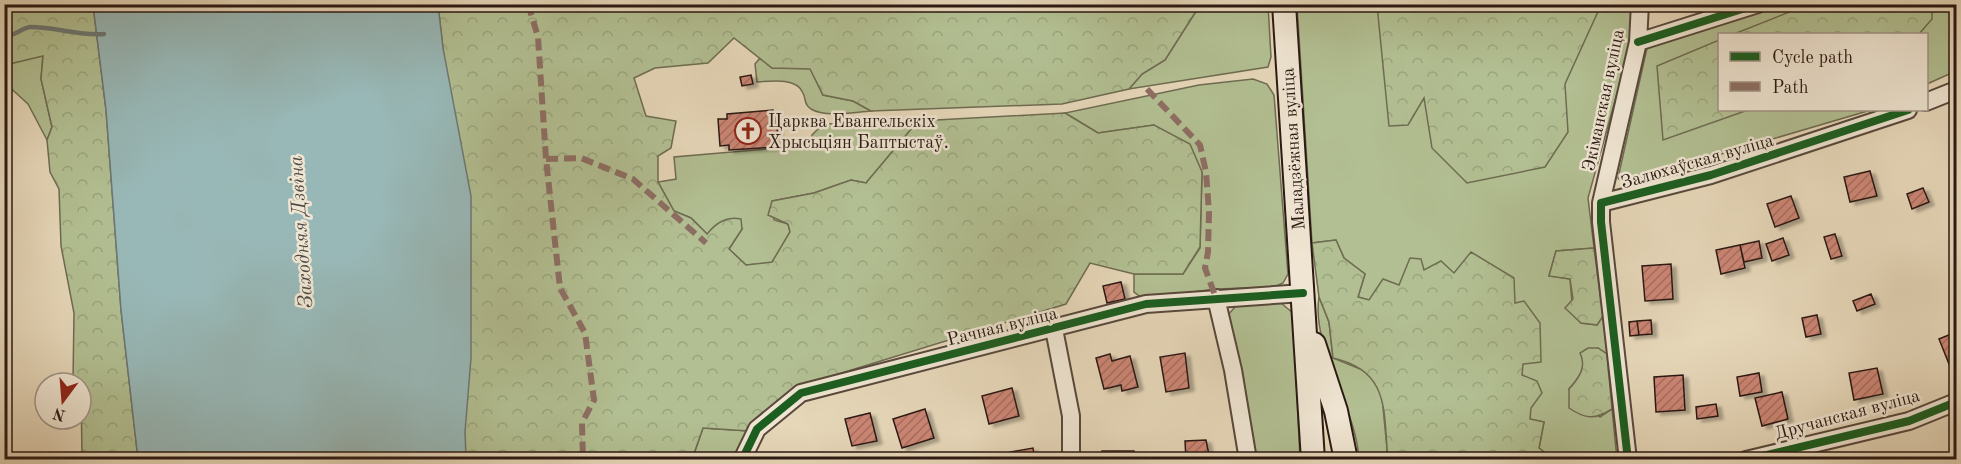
<svg xmlns="http://www.w3.org/2000/svg" width="1961" height="464" font-family="'Old Standard TT',serif">
	<defs>
		<pattern id="forest-crowns" width="20" height="18" patternUnits="userSpaceOnUse" patternTransform="scale(1.5)"><rect width="20" height="18" fill="#b2bf92"/><path d="M2 6a3 3 0 1 1 6 0M12 15a3 3 0 1 1 6 0" fill="none" stroke="#99a47d"/></pattern>
		<pattern id="building-hatch" width="6" height="6" patternUnits="userSpaceOnUse" patternTransform="scale(1.5)"><rect width="6" height="6" fill="#cc8674"/><path d="M-1 1l2-2M0 6l6-6M5 7l2-2" fill="none" stroke="#a66d5e"/></pattern>
		<filter id="shadow"><feDropShadow dx="5" dy="3" stdDeviation="1.5" flood-color="#0004"/></filter>
	</defs>
	<rect width="100%" height="100%" fill="#e6d7b9"/>
	<filter id="stains"><feTurbulence type="fractalNoise" baseFrequency=".00333" numOctaves="4"/><feColorMatrix values="0 0 0 0 .2 0 0 0 0 .09 0 0 0 0 .02 0 0 0 .5 -.17"/></filter>
	<radialGradient id="worn" r=".72"><stop offset=".6" stop-color="#630" stop-opacity="0"/><stop offset="1" stop-color="#630" stop-opacity=".3"/></radialGradient>
	<path fill="#b2bf92" stroke="#6e6c52" stroke-width="1.5" d="M1200,5H1268L1271,57L1268,67L1129,89L1142,74L1165,60Z
		M1297,5H1632L1631,43L1588,198L1594,248L1556,251L1549,276L1570,279L1573,313L1581,323L1597,325L1603,316L1607,354L1598,348L1581,353C1587,367 1579,378 1569,389L1600,417L1612,409L1617,459H1553L1539,448L1544,422L1530,419C1532,403 1522,389 1522,374C1521,350 1518,327 1515,303L1454,273L1399,285L1369,300L1358,297L1365,274L1344,258L1336,240L1312,243Z
		M1782,5H1956V71L1927,84L1926,34H1720V110H1871L1623,183L1618,178L1647,48Z
		M43,55L41,79L52,127L47,140L28,104L5,83V65Z
		M760,58L772,68H810L823,95L853,101L871,111C854,112 826,118 811,109C804,105 806,99 803,93C797,77 770,81 757,82L755,64Z
		M1253,79L1267,84L1274,95L1288,274L1283,283L1274,287L1217,289L1142,298L1134,292V274H1183L1200,248L1202,172L1154,125L1098,133L1065,113L1199,85Z
		M918,121L866,183L851,180L814,193L772,201L774,220L788,224L790,232L772,263L746,265L729,249L742,229L707,234L691,218L674,211L658,182L676,179L674,157L812,145V135L823,124Z
		M1319,297L1329,322L1333,358L1370,373L1382,397L1388,459H1359C1356,407 1311,347 1319,297Z
		M1281,303L1293,313L1300,459H1256L1242,370L1227,316L1236,306Z
		M703,428L749,431L737,459L692,460Z"/>
	<path fill="url(#forest-crowns)" stroke="#6e6c52" stroke-width="1.5" d="M16,5H93L106,110L121,310L138,459H82L81,383L73,381L74,313L61,246L59,189L50,172L47,140L52,127L41,79L43,56L5,65L4,11Z
		M438,5H1200L1165,60L1142,74L1129,89L1062,104L871,111L853,101L823,95L810,69L772,68L734,38L708,63L655,68L634,78L646,116L676,121L671,148L658,156V182L674,211L691,218L707,234C716,223 726,216 741,219L742,229L729,249L746,265L772,262L790,232L788,224L768,215L772,201L814,193L851,180L866,183L918,121L1065,113L1098,133L1154,125L1190,144L1202,172L1200,247L1183,274H1134L1090,263L1066,304L793,388L749,431L703,428L692,459H466L443,48Z
		M1377,5H1601L1565,84L1568,132L1545,167L1467,183L1432,148L1424,98L1408,125L1389,126Z
		M1807,5H1932V19L1919,34H1734Z
		M1719,40L1720,110H1748L1663,140L1657,66Z
		M1336,240L1344,258L1365,274L1358,297L1369,300L1383,279L1399,285L1410,258L1421,259L1424,270L1441,261L1454,273L1471,252L1514,278L1515,303L1524,301L1540,323L1541,362L1523,364L1522,375L1537,381L1542,393L1531,408L1530,419L1544,422L1539,448L1553,459H1388C1383,412 1391,371 1333,358L1329,322L1319,297L1312,243Z
		M1594,248L1603,316L1597,325L1581,323L1565,308L1573,299L1570,279L1549,276L1556,251Z
		M1588,348H1598L1607,354L1612,409C1595,420 1585,419 1569,408V389C1579,378 1587,367 1580,353Z"/>
	<path fill="#98b8b7" stroke="#6c7875" stroke-width="1.5" d="M93,5H438L443,48L471,196V358L465,432L466,459H138L121,310L106,110Z"/>
	<g fill="none" stroke-linecap="round" stroke-linejoin="round">
		<path stroke="#6c7875" stroke-width="4.5" d="M4,36C15,37 22,27 31,27C56,27 79,36 104,34"/>
	</g>
	<path fill="url(#building-hatch)" stroke="#2a1913" stroke-width="1.5" filter="url(#shadow)" d="M751,75L753,84L742,86L740,77Z
		M773,110L778,134L775,135L776,147L729,150V145L720,146L718,119H727V114Z
		M1870,171L1877,196L1850,202L1844,177Z
		M1923,188L1929,202L1912,209L1907,194Z
		M1791,196L1799,218L1775,227L1767,204Z
		M1835,234L1842,256L1831,259L1824,237Z
		M1783,238L1789,255L1772,261L1766,244Z
		M1759,241L1762,258L1744,262L1740,245Z
		M1740,245L1745,268L1721,274L1716,250Z
		M1671,264L1673,299L1645,301L1642,266Z
		M1121,282L1125,299L1107,303L1103,286Z
		M1871,294L1875,304L1857,311L1853,301Z
		M1817,315L1821,334L1806,337L1802,318Z
		M1651,320L1652,334L1639,335L1637,321Z
		M1637,321L1639,335L1630,336L1629,322Z
		M1956,332V361L1949,364L1939,339Z
		M1185,353L1189,388L1166,392L1160,357Z
		M1110,354L1112,361L1130,356L1138,387L1122,391L1121,385L1104,389L1096,358Z
		M1877,368L1883,394L1854,400L1849,373Z
		M1759,373L1762,392L1740,396L1737,377Z
		M1683,375L1685,410L1656,412L1654,377Z
		M1012,388L1019,416L989,424L982,396Z
		M1782,392L1788,419L1762,426L1755,398Z
		M1716,404L1718,416L1697,419L1696,407Z
		M925,409L934,438L902,448L893,419Z
		M870,413L877,441L852,446L845,419Z
		M1206,440L1210,460H1186L1185,441Z
		M1033,448L1035,460H1011L1010,452Z
		M1102,451H1134V460H1102Z
		M807,453L814,460H800Z
		M1899,456L1900,460H1881Z"/>
	<g fill="none" stroke-linecap="round" stroke-linejoin="round">
		<defs>
			<path id="street" d="M1638,42L1758,4
				M1926,102L1956,90
				M1601,203L1638,42L1640,4
				M1216,298L1233,370L1248,460
				M1054,329L1071,416V460
				M742,460L757,429L801,393L1146,304L1303,293
				M1628,460L1601,222V203L1711,175L1908,110
				M1746,460L1909,421L1956,402"/>
			<path id="secondary" d="M1284,4L1313,460
				M1314,344L1336,411L1346,460"/>
		</defs>
		<use href="#street" stroke="#59483c" stroke-width="20"/>
		<use href="#secondary" stroke="#2a1913" stroke-width="26"/>
		<use href="#street" stroke="#efe5d2" stroke-width="16"/>
		<use href="#secondary" stroke="#efe5d2" stroke-width="22"/>
		<path stroke="#8d6e63" stroke-width="6" stroke-dasharray="12 6" stroke-linecap="butt" d="M528,4L538,37L546,159L560,288L585,333L594,400L582,423L583,460
			M1147,89L1200,145L1206,172L1209,212L1208,252L1205,268L1216,298
			M546,159L581,158L633,179L706,243"/>
		<defs>
			<path id="cycleway" d="M1638,42L1758,4
				M742,460L757,429L801,393L1146,304L1303,293
				M1628,460L1601,222V203L1711,175L1908,110
				M1746,460L1909,421L1956,402"/>
		</defs>
		<use href="#cycleway" stroke="#efe5d2" stroke-width="11"/>
		<use href="#cycleway" stroke="#1b5e20" stroke-width="8"/>
	</g>
	<defs>
		<symbol id="church-ring" viewBox="-11 -11 22 22"><circle r="9.5" fill="#efe5d2" stroke="#8f2418" stroke-width="1.5"/><path d="M-1.2-6h2.4v3.5h3.3v2.4h-3.3V6h-2.4V-.1h-3.3v-2.4h3.3Z" fill="#8f2418"/></symbol>
	</defs>
	<g fill-rule="evenodd">
		<use href="#church-ring" x="733" y="116" width="30" height="30"/>
	</g>
	<g text-anchor="middle" stroke-width="5" stroke-linejoin="round" paint-order="stroke">
		<g font-size="18" fill="#2a1913" stroke="#efe5d2">
			<text transform="translate(1603 100) rotate(-78)" y="6">Экіманская вуліца</text>
			<text transform="translate(1293 149) rotate(-94)" y="6">Маладзёжная вуліца</text>
			<text transform="translate(1697 161) rotate(-16)" y="6">Залюхаўская вуліца</text>
			<text transform="translate(1002 326) rotate(-14)" y="6">Рачная вуліца</text>
			<text transform="translate(1847 414) rotate(-15)" y="6">Дручанская вуліца</text>
		</g>
		<g font-size="18" fill="#2a1913" stroke="#efe5d2" text-anchor="start">
			<text x="768" y="127">Царква Евангельскіх<tspan x="768" dy="21">Хрысьціян Баптыстаў.</tspan></text>
		</g>
		<g font-size="20" font-style="italic" fill="#4b4944" stroke="#efe5d2">
			<text transform="translate(300 232) rotate(-94)" y="7">Заходняя Дзвіна</text>
		</g>
	</g>
	<rect width="1961" height="464" fill="none" stroke="#e6d7b9" stroke-width="24"/>
	<rect x="6" y="6" width="1949" height="452" fill="none" stroke="#2a1913" stroke-width="3"/>
	<rect x="12" y="12" width="1937" height="440" fill="none" stroke="#2a1913" stroke-width="1.5"/>
	<rect x="1718" y="33" width="210" height="78" fill="#efe5d2" stroke="#a09386" stroke-width="1.5"/>
	<rect x="1730" y="52" width="30" height="9" fill="#1b5e20" stroke="#a09386" stroke-width="1.5"/>
	<text x="1772" y="63" font-size="18" fill="#2a1913">Cycle path</text>
	<rect x="1730" y="82" width="30" height="9" fill="#8d6e63" stroke="#a09386" stroke-width="1.5"/>
	<text x="1772" y="93" font-size="18" fill="#2a1913">Path</text>
	<g transform="translate(63 401) rotate(196)"><circle r="28" fill="#efe5d2" stroke="#a09386" stroke-width="1.5"/>
	<path d="M0-4.5L10 22L0 15L-10 22Z" fill="#8f2418"/>
	<text y="-9" font-size="16" font-weight="bold" text-anchor="middle" fill="#2a1913">N</text>
	</g>
	<rect width="100%" height="100%" filter="url(#stains)"/>
	<rect width="100%" height="100%" fill="url(#worn)"/>
</svg>
